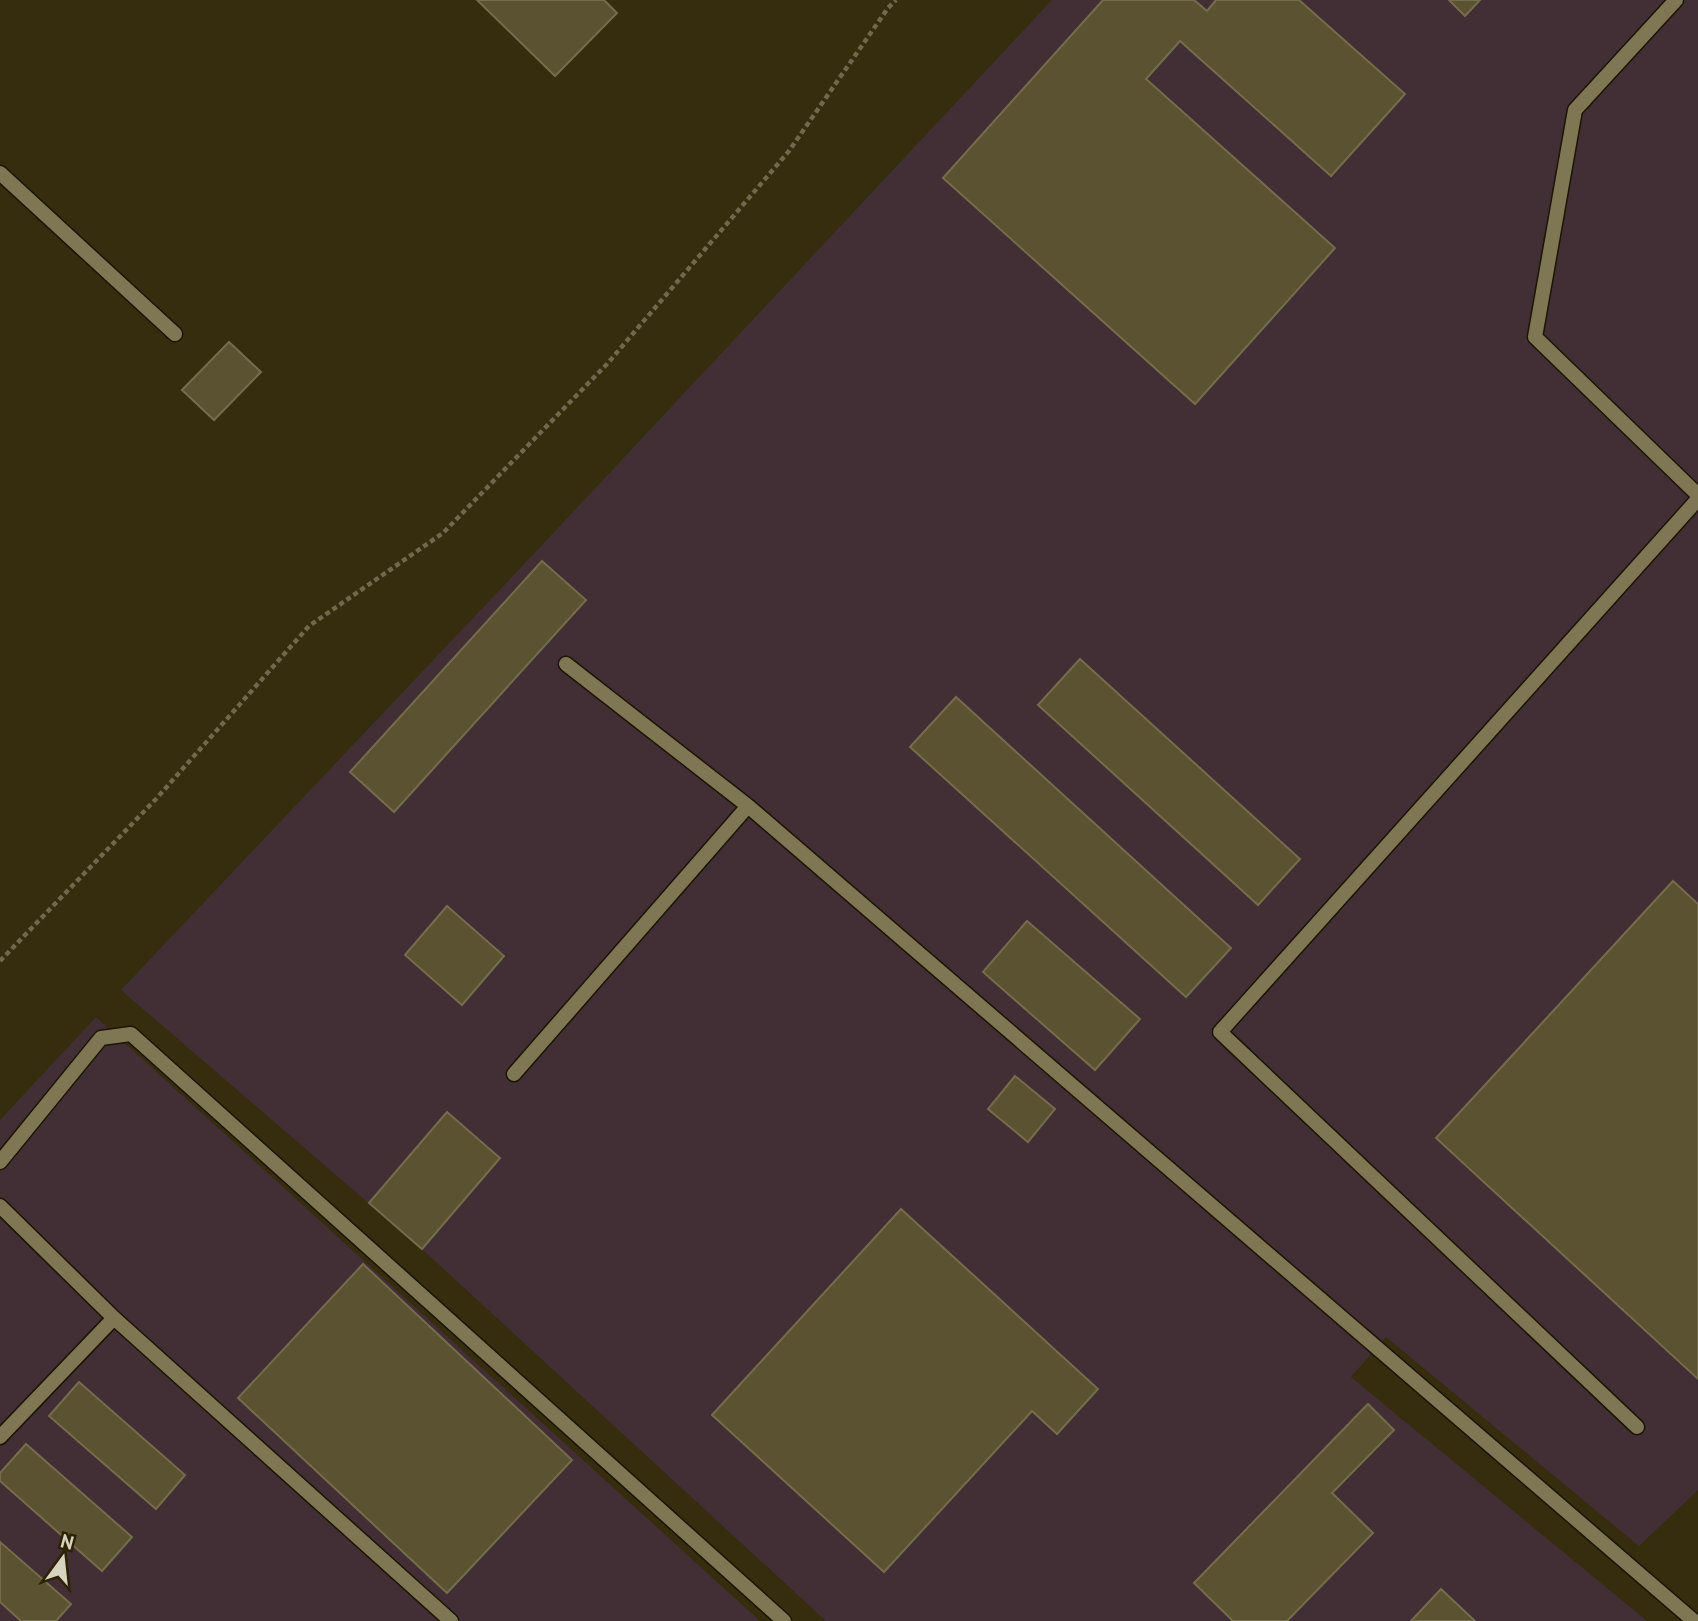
<svg xmlns="http://www.w3.org/2000/svg" width="1698" height="1621" font-family="'PT Sans',sans-serif">
	<rect width="100%" height="100%" fill="#352d0d"/>
	<path fill="#422f36" d="M1052,0H1698V1490L1639,1546L1386,1337L1351,1377L1647,1621H826L422,1249L121,990L543,544Z
		M96,1017L760,1621H0V1120Z"/>
	<path fill="#5b5232" stroke="#756c4b" stroke-width="2" d="M477,0H604L617,13L555,76Z
		M1103,0H1194L1207,11L1216,0H1299L1405,94L1331,176L1180,41L1146,79L1335,248L1195,404L943,178Z
		M1449,0H1480L1465,16Z
		M229,342L261,372L214,420L182,390Z
		M542,561L586,600L394,812L350,772Z
		M1080,659L1300,859L1258,905L1038,705Z
		M956,697L1231,948L1186,997L910,747Z
		M1673,881L1698,904V1379L1436,1138Z
		M447,906L504,956L462,1005L405,955Z
		M1027,921L1140,1019L1095,1070L983,972Z
		M1015,1076L1055,1109L1028,1142L988,1109Z
		M447,1112L500,1158L422,1249L369,1203Z
		M901,1209L1098,1389L1057,1434L1032,1411L884,1572L712,1415Z
		M363,1264L572,1460L447,1593L238,1398Z
		M79,1382L185,1475L156,1509L49,1416Z
		M1368,1404L1394,1430L1332,1493L1373,1533L1287,1621H1233L1194,1583Z
		M26,1444L132,1537L102,1571L0,1481V1473Z
		M0,1542L71,1604L56,1621H21L0,1602Z
		M1441,1589L1475,1621H1411Z"/>
	<g fill="none" stroke-linecap="round" stroke-linejoin="round">
		<defs>
			<path id="lane" d="M1676,0L1575,110L1535,337L1698,495
				M0,173L175,334
				M566,664L748,806L1694,1621
				M514,1074L748,806
				M0,1162L101,1038L131,1034L784,1621
				M0,1206L114,1318L451,1621
				M1637,1427L1220,1032L1698,499
				M0,1437L114,1318"/>
		</defs>
		<use href="#lane" stroke="#1b1501" stroke-width="17"/>
		<path stroke="#6f684d" stroke-width="4.5" stroke-dasharray="5 3.5" stroke-linecap="butt" d="M0,961L156,799L309,626L443,533L607,364L789,151L888,8L896,0"/>
		<use href="#lane" stroke="#7f7654" stroke-width="14"/>
	</g>
	<g transform="translate(63 1558) rotate(15)" stroke="#2b2303" stroke-width="5" paint-order="stroke">
	<path d="M0-5L12 26L0 18L-12 26Z" fill="#d8d3c1"/>
	<text y="-10" font-size="19" font-weight="bold" text-anchor="middle" fill="#d8d3c1">N</text>
	</g>
</svg>
